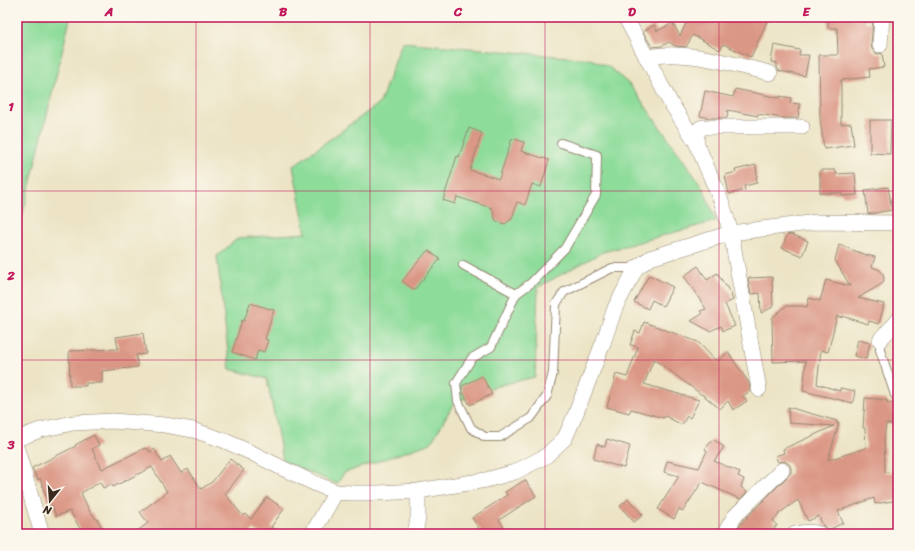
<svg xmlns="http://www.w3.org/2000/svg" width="915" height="551" font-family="Sriracha,sans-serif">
	<rect width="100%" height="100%" fill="#fbf7ec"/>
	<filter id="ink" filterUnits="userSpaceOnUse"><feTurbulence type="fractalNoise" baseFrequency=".025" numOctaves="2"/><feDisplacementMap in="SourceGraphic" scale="8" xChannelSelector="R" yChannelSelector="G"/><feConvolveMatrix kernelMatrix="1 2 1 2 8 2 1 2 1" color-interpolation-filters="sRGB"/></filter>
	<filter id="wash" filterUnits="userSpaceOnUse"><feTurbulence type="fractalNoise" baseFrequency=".012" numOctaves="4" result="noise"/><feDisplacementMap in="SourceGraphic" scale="16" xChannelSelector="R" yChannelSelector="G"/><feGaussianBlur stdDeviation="0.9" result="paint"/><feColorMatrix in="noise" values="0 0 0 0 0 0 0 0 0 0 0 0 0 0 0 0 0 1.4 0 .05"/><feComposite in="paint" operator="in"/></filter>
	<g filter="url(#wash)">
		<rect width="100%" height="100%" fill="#ece4c5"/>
		<path fill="#8ddc9a" stroke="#64835c" d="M17,17H66L70,19L17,239Z
			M402,42L590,59L609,67L631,86L703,188L716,221L603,252L538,287L535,377L493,387L458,401L454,403L431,443L344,473L337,484L283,461L267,379L230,369L217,256L238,238L306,233L293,166L380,103Z"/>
		<g id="blocks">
			<path fill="#db9785" d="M689,17H769L751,57L723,44L720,50L693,35L686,47L675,46L669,42L662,46L652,47L643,32L654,25L657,31L673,23L680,36Z
				M828,17H865V22H873L871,44L872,49L875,53L879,54L882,53L884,67L869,69L870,77L841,80V124L851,123L854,145L824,149L820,119L819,55H838L837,28H828Z
				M774,45L800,50L799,55H809L805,76L779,71L777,67V63L771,62Z
				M735,89L780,98V96L791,98L790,103L800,104L798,118H782L758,114V116L728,110L727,118H710L700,116L705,91L733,97Z
				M870,120H891L890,154L870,153Z
				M469,128L482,133L470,170L499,179L512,138L524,142L521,151L549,160L541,187L532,184L525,205L517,202L512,219L505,224L496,221L492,208L457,197L455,204L443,200L457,156L459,157Z
				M756,165L757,177H756L757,183L744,186L745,190L729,194L725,175L736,172L735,170Z
				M820,170H836V174L855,173L857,195L842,196L841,193H820Z
				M888,187L892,210L868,214L865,190Z
				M791,234L808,241L802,256L782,248L787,235Z
				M839,245L866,255L875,257L872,267L880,270L883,274L884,279L883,283L880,285L858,298L884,304L879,324L869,321L868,324L842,316V318L837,316L828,352L821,350L817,384L840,391V388L855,391L853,403L803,391L806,361L773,362L772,318L786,306H802L807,307L809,298L820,301L826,280L850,286L835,260Z
				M428,250L440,259L414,290L402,281Z
				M698,266L707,280L717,273L732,295H731L733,300L725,304L735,326L723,331L721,326L710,331L691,321L702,314L700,311L706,309L684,276Z
				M649,275L673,287L663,306L652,300L648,309L634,302Z
				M772,277L773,307L761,313L760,293L751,294L748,278Z
				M250,303L274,310L265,339L268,340L264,352L258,350L255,360L232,352L242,320L244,321Z
				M644,322L698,342L715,360L716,359L718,361L728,352L749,383L750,391L743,396L747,401L733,410L728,401L720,409L702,394V395L654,359L644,384L699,400L690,418L687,416L682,425L665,416L664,418L631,409L629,413L607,407L616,374L627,377L638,347L630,345L635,331L640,333Z
				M143,333L146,354L136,355L138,367L102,371V383H86V386H70L69,351L118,349L116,337Z
				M858,340L870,343L866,359L854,356Z
				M482,376L492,394L470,405L462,391V386Z
				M865,398L887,400V403H898V424H886L884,440L885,472L898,473V500L875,504L874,498L838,511L843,523L828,530L823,526L819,516L808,521L798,500L778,514L779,515L773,520L777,526L774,527L779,534H735L742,522L791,473V468L789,464L784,461L778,462L775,456L784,453L783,449L834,426L789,423L788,407L837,421V424L839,423L828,460L866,448L865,428H863Z
				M94,435L99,445L92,449L102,469L145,448L146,449L147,448L150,452L154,449L162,462L170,456L181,473L188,469L201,489L212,482L230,459L244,470L225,494L243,516L245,514L251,519L267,497L284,509L271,527L281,534H261L254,529L250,534H133L148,523L140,512L167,492L152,467L113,487L112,484L103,488L100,482L81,493L90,512H91L96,519H97L106,534H83L70,511L56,516L52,505L49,506L40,478L38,480L32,468L76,446L75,445Z
				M607,439L630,446L624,468L593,459L597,444L605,447Z
				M713,439L724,447L714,461L740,472L738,476L744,479L741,487L747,492L740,499L702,482L683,511L679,509L674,519L658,509L679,476L664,472L667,461L699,468L707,451L705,449Z
				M525,480L536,496L499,520L508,534H483L472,518L507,495L505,492Z
				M628,499L643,515L634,522L620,506Z"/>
		</g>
	</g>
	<g filter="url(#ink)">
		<use href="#blocks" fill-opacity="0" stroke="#948772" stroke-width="1"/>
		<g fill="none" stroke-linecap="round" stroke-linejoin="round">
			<defs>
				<path id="service" d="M561,143L597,155L596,195L565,248L531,283L516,294L491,347L472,358L456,383L458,401L471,428L485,437H500L531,418L547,396L553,373L556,304L564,292L612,268H636
					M463,265L516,294
					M880,340V350L895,395"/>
				<path id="minor" d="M630,17L627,20L670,102L696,142L722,203L731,233L759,389
					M880,45L882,17
					M646,57C657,56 667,54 677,55C708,56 739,66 770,73
					M696,142L697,134L700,128L703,127H802
					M880,340C886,332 893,328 898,320
					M17,439L40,430L73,423L113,421L165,425L193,430L223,440L254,454L280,467L316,484L336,492L352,493H377L418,491L486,480L515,472L546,456L565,438L576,413L603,343L615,308L636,268L650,258L731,233L817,222L898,223
					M17,449L42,534
					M312,534L336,492
					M415,534L418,518V491
					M724,534L735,516L782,470
					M795,534C803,532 812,531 820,534"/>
			</defs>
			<use href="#service" stroke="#948772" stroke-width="10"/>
			<use href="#minor" stroke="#948772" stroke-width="16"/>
			<use href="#service" stroke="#fff" stroke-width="8"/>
			<use href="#minor" stroke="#fff" stroke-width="15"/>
		</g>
	</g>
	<path fill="none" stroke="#c2185b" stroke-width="1" stroke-opacity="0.55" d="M196,17V534M370,17V534M545,17V534M719,17V534M17,191H898M17,360H898"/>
	<rect width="915" height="551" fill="none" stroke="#fbf7ec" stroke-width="44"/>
	<g transform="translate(50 501) rotate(197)" stroke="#fbf7ec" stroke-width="3" paint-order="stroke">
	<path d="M0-3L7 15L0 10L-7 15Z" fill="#3b2a1e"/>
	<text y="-6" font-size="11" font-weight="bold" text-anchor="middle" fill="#3b2a1e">N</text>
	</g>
	<rect x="22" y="22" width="871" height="507" fill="none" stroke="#c2185b" stroke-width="1.5"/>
	<g font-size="13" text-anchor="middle" font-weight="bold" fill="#c2185b">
		<text x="109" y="16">A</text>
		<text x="283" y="16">B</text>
		<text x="458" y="16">C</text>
		<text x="632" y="16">D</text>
		<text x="806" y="16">E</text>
		<text x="11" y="111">1</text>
		<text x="11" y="280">2</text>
		<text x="11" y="449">3</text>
	</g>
</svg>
